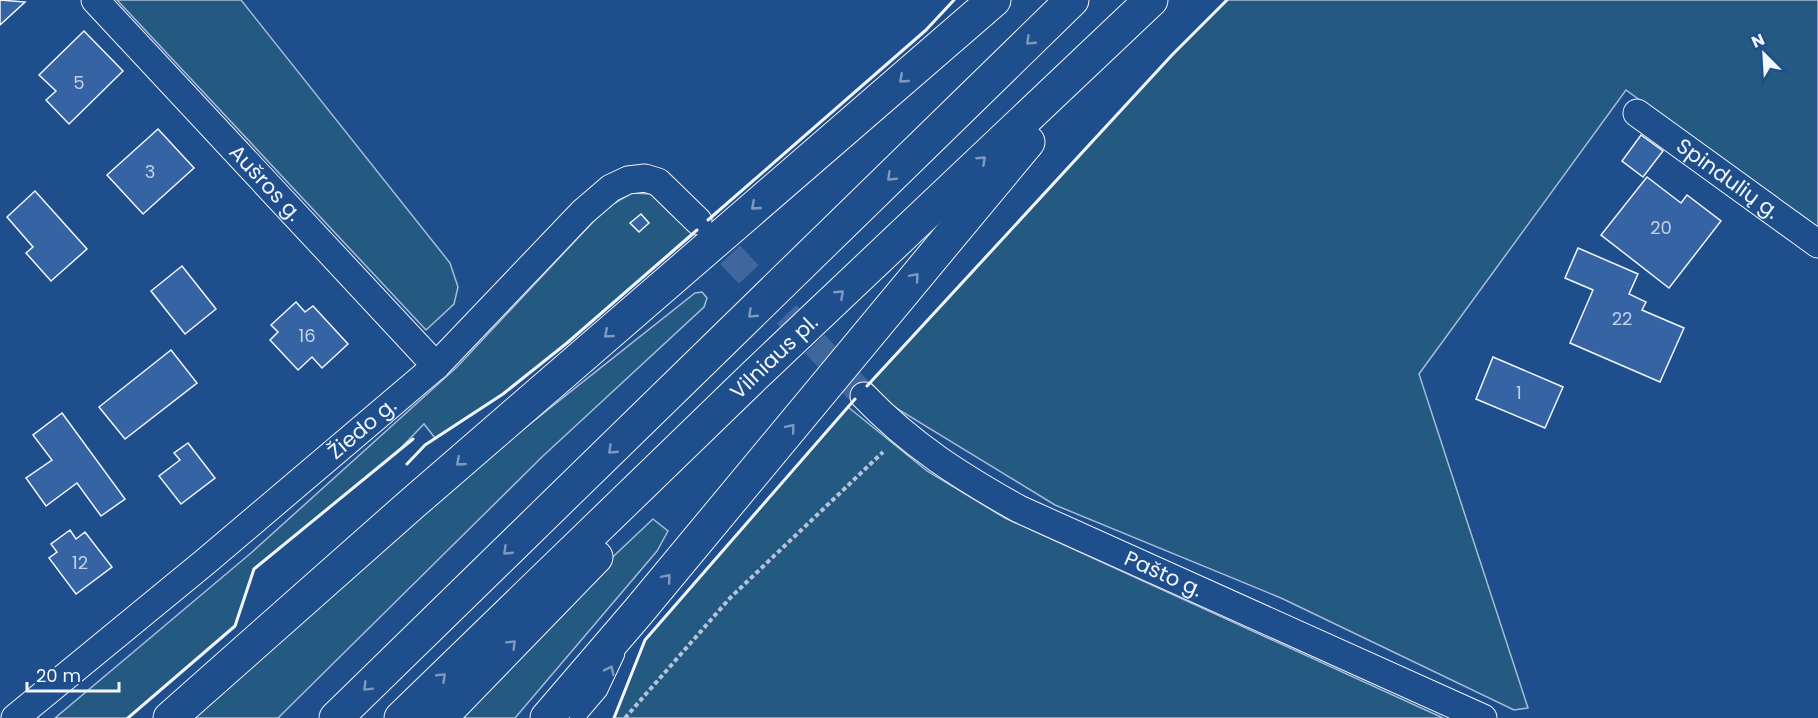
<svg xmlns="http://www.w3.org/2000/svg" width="1818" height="718" font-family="Poppins,sans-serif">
	<rect width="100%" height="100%" fill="#1f4e8c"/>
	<path fill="#245a82" stroke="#a8bbd7" stroke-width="1.5" d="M117,0H241L450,263L458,287L454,304L426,330Z
		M1227,0H1818V230L1626,90L1419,374L1528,708L1514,710L1281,598L1055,505L891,405L870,382L1172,55Z
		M632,193L651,194L693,235L567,343L503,394L435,438L424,424L395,454L254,569L235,626L128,718H55L251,553L457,367L606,208Z
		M702,292L707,298L704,307L543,456L278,718H194L473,469L695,293Z
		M848,407L927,471L1005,518L1443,718H614L645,640Z
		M653,519L668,531L657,551L515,718H458L600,569Z"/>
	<path fill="#3563a3" stroke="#f2f6ff" stroke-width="1.5" d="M0,0L25,2L0,25Z
		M84,31L123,71L69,124L46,100L56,91L39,75Z
		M158,129L194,168L143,214L107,175Z
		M1641,135L1663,151L1643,177L1622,161Z
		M1647,177L1681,203L1687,195L1721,221L1669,288L1601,235Z
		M35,191L87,249L51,281L26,253L33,247L7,217Z
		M641,214L649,223L639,232L630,223Z
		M1578,248L1638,274L1629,294L1646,302L1642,310L1684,328L1660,382L1570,343L1593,290L1565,278Z
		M182,266L216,309L185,334L151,291Z
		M296,302L305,312L313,306L348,344L322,368L312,357L298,370L270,340L278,332L271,325Z
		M171,350L197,383L125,439L99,407Z
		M1493,357L1563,387L1545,428L1476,399Z
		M62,413L125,499L101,516L77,483L46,506L26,478L52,460L33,435Z
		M188,443L215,478L181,504L159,476L180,460L174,453Z
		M70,530L76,539L85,532L112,567L76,594L49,558L57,552L51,544Z"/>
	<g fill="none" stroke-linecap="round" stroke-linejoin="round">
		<path stroke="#3f679d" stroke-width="27" stroke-dasharray="27 14" stroke-linecap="butt" d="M702,225L864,396"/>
		<defs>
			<path id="service" d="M577,718L600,691L617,655"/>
			<g id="minor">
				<path id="s1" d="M95,0L436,366"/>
				<path id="s2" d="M1637,113L1818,244"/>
				<path id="s3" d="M864,396C911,445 960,476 1019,509L1483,718"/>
				<path id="s4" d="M15,718L205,562L436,366L583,212L611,188L628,180L645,178L658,182L698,221"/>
			</g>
			<g id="trunk">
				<path d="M170,718L414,502L994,0"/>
				<path d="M336,718L1072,0"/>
				<path id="s5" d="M401,718L753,377L1151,0"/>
				<path d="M440,718L596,557"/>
				<path d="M547,718L638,612L1028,142"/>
			</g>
		</defs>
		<use href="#service" stroke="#f2f6ff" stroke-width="16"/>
		<use href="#minor" stroke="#f2f6ff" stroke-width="29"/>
		<use href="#trunk" stroke="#f2f6ff" stroke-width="35"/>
		<path stroke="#b3c4dc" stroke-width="4" stroke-dasharray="4.5 3" stroke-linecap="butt" d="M625,718L730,598L883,452"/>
		<use href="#service" stroke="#1f4e8c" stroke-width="14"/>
		<use href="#minor" stroke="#1f4e8c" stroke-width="27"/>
		<use href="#trunk" stroke="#1f4e8c" stroke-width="33"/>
		<path stroke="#f2f6ff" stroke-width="3" d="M708,220L926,30L954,0
			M867,386L1172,55L1227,0
			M407,464L425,445L503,394L567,343L697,230
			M128,718L235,626L254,569L413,439
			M614,718L645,640L855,399"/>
	</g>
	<defs><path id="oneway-chevron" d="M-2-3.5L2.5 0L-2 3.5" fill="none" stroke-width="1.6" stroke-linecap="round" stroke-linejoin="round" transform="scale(1.5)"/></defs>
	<g stroke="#7e9ac0">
		<use href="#oneway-chevron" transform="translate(1030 41) rotate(136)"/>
		<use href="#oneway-chevron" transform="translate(903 79) rotate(139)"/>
		<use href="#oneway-chevron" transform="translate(982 160) rotate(-43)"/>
		<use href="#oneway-chevron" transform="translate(891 177) rotate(136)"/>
		<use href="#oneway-chevron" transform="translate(755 206) rotate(139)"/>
		<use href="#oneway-chevron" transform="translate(915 277) rotate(-50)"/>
		<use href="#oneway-chevron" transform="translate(840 294) rotate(-43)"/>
		<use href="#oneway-chevron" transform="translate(752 314) rotate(136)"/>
		<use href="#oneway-chevron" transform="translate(608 334) rotate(139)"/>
		<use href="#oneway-chevron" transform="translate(791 428) rotate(-50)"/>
		<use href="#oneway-chevron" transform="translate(612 450) rotate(136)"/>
		<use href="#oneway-chevron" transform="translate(460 462) rotate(139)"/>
		<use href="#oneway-chevron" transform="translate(507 551) rotate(136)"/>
		<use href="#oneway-chevron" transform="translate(667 578) rotate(-50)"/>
		<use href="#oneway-chevron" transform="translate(512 644) rotate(-45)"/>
		<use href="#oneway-chevron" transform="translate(610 670) rotate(-64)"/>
		<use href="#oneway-chevron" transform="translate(442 677) rotate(-44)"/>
		<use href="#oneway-chevron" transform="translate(367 687) rotate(135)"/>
	</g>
	<g text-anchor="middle" stroke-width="4.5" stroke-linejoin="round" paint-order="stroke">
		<g font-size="18" fill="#c3d1e8">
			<text x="79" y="89">5</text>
			<text x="150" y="178">3</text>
			<text x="1661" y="234">20</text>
			<text x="1622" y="325">22</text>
			<text x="307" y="342">16</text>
			<text x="1519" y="399">1</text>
			<text x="80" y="569">12</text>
		</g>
		<g font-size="21" fill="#f2f6ff" stroke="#1f4e8c">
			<text dy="7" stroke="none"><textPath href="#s2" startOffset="112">Spindulių g.</textPath></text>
			<text dy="7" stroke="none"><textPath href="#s1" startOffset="250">Aušros g.</textPath></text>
			<text dy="7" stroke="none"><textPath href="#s5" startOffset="519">Vilniaus pl.</textPath></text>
			<text dy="7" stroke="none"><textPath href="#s4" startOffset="452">Žiedo g.</textPath></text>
			<text dy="7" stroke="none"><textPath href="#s3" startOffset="351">Pašto g.</textPath></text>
		</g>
	</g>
	<g transform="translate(1764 54) rotate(336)" stroke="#1f4e8c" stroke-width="4.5" paint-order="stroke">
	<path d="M0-4.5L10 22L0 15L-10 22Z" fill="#f2f6ff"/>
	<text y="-9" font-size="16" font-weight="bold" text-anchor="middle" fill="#f2f6ff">N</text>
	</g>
	<path d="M27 682v9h92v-9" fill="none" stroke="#f2f6ff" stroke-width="3"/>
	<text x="36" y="682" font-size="18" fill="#f2f6ff" stroke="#1f4e8c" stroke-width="4.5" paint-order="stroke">20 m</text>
</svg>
